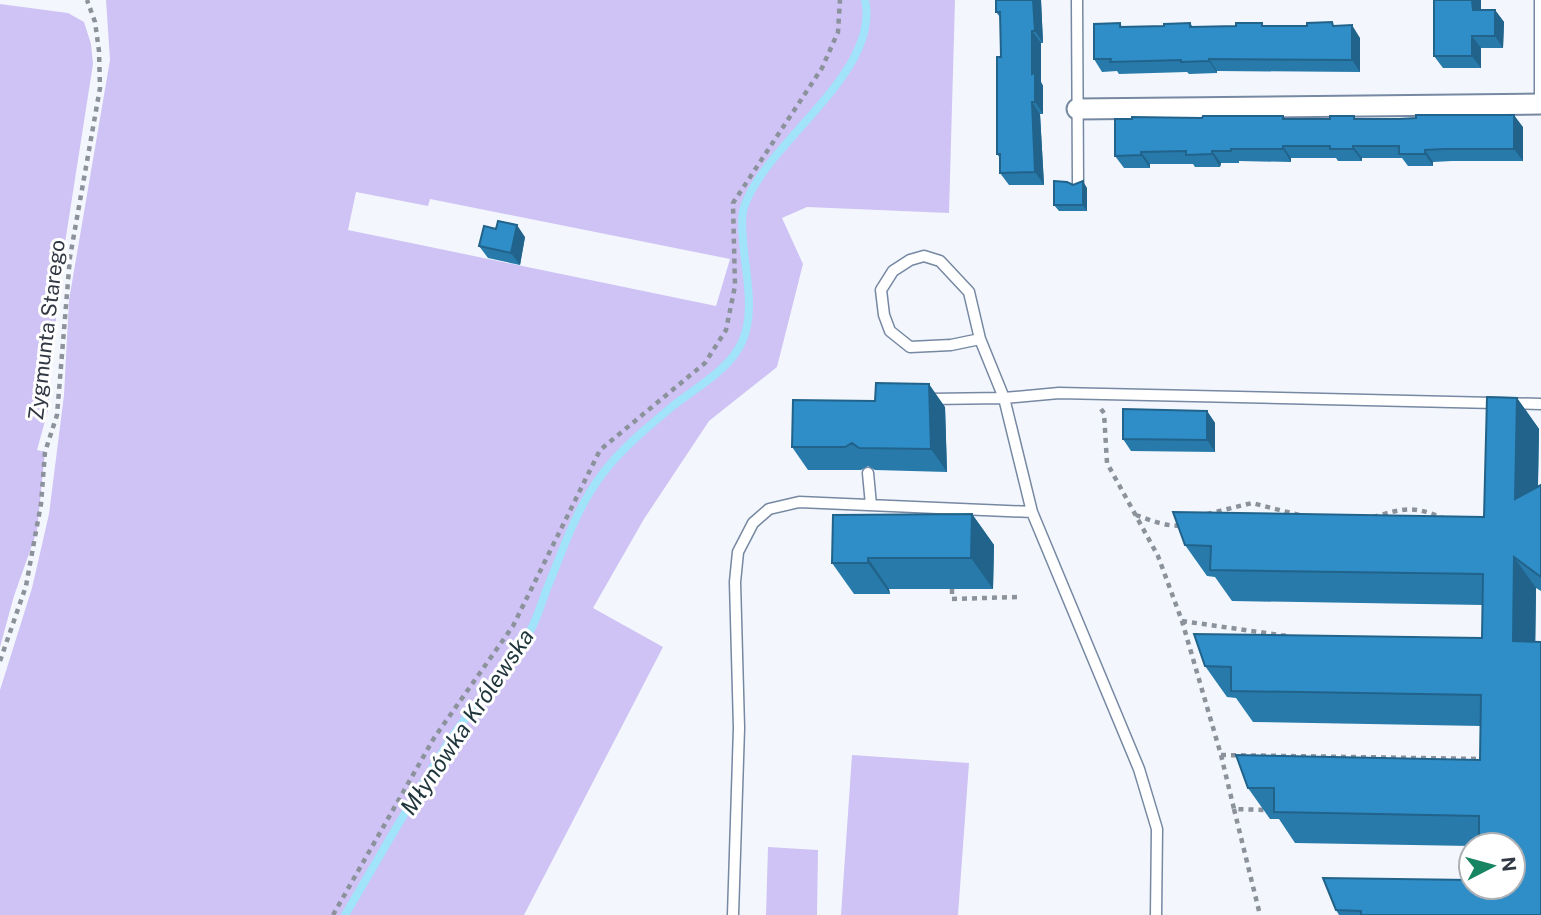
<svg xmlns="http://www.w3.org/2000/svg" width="1541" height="915" font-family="'Public Sans',sans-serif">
	<rect width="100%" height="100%" fill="#f3f7fd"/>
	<path fill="#cec3f4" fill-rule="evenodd" d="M106,0H955L949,213L807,207L782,218L803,264L777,367L709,421L644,519L593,608L663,647L524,915H0V690L32,588L49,514L64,395L69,300L110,60ZM356,192L428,206L430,199L730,259L716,306L348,230Z
		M0,4L68,13L84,22L91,44L93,64L60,275L48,410L37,450L45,452L37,531L14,596L0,647Z
		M852,755L969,763L958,915H841Z
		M768,847L818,850L817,915H766Z"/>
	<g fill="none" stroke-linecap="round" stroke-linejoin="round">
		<path stroke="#a1e3f9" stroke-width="8" d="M345,915C380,856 414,795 452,737C477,701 507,669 530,631C537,619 541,604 546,591C563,550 576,508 603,473C622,448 650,425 674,405C697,387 729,370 742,342C756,311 745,272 743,240C742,230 741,217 744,207C766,142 881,73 865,0"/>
		<defs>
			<path id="service" d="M1077,0L1078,184
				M1540,104V0
				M980,339L951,345L910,347L890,331L884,315L881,290L893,271L910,260L924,256L940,261L969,292L980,339L1004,398L1032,512
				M930,399L1004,398L1059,393L1541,404
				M868,473L871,505
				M733,915L739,728L735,582L738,552L753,523L769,509L799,502L1032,512L1139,769L1157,829L1156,915"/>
			<path id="minor" d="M1077,109L1541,104"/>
		</defs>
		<use href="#service" stroke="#7688a2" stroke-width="13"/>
		<use href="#minor" stroke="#7688a2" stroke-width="23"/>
		<path stroke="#8c929b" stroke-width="4.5" stroke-dasharray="5 5" stroke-linecap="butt" d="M1101,409L1104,413L1107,463L1158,556L1182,621L1221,755L1234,809L1266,810
			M1207,514L1252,503L1303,516
			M1136,515C1150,520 1169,528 1183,525
			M1373,517C1406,508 1412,505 1445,519
			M952,589V599L1017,597
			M1182,621L1287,636
			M0,661L26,586L41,504L45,452L57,415L70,257L100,88L99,51L95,22L87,0
			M1221,755L1484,759
			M1234,809L1260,915
			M333,915L434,738L513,626L600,450L705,363L726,330L735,286L733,203L822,68L838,32L840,0"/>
		<use href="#service" stroke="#fff" stroke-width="10"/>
		<use href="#minor" stroke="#fff" stroke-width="19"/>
	</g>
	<path fill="#287aab" d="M1041,0L1043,43H1041V82L1043,86V114H1040L1044,185H1009L1000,173V158L997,154L1001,57L1000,17L996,12Z
		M1434,0H1481V10H1495L1504,22L1503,48H1481V68H1443L1434,56Z
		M1120,23L1122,27L1164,26L1190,23L1193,27L1335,26L1360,38V72L1217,71V73L1189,74L1187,72L1119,74L1117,71L1102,72L1094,59Z
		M1283,116L1286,119H1357L1523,127V161H1452L1433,162V166H1408L1402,158H1362V161H1338L1336,158H1291V162L1239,161V163H1221L1220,167H1195L1193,164H1150V168H1124L1115,156L1202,118Z
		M1073,185L1087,188V211H1059L1054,205Z
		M525,237L520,265L488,258L479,246Z
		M1517,398L1539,429L1538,487L1541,485V591L1536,588L1535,641L1541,915H1339L1336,910L1471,887L1513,845H1471V846L1295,843L1279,819H1270L1248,788L1480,760L1481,726L1253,722L1236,698L1227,697L1205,666L1482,638L1483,605L1232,601L1215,577L1207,576L1185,545L1484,517Z
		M945,407L947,472L875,470L868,466L861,470H808L792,447Z
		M1207,411L1215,423V452L1131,451L1123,439Z
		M972,514L994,545L993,589H889L890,594H854L832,563Z"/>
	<path fill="#21638b" d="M1033,0H1041L1043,43L1035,31Z
		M1472,0H1481V22L1473,10Z
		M1495,10L1504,22L1503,48L1495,36Z
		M1352,25L1360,38V72L1352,60Z
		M1032,31L1041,43V82L1043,86V114L1035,102L1032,74Z
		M1472,36L1481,48V68L1472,56Z
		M1209,59L1217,71V73L1209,61Z
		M1032,102L1040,114L1044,185L1035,172Z
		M1514,115L1523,127V161L1514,149Z
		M1283,146L1291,158V162L1283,149Z
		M1353,146L1362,158V161L1353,149Z
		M1425,150L1433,162V166L1425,154Z
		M1212,151L1221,163L1220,167L1212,154Z
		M1141,152L1150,164V168L1141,155Z
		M1083,181L1087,188V211L1083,205Z
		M517,225L525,237L520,265L511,253Z
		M929,384L945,407L947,472L931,449Z
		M1517,398L1539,429L1537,530L1515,499Z
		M1207,411L1215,423V452L1207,440Z
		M972,514L994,545L993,589L971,558Z
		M1514,557L1536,588L1535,672L1513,641Z
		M868,558L889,589L890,594L868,563Z"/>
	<path fill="#2f8ec7" stroke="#21638b" stroke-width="2" d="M996,0H1033L1035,31H1032V74L1035,73V102H1032L1035,172L1000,173V154H997V57H1001L1000,12H996Z
		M1434,0H1472L1473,10H1495V36H1472V56H1434Z
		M1332,22L1333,26L1352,25V60L1209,59V61L1181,62V60L1110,62L1111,59H1094V24L1120,23V27L1164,26V24L1190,23V27L1236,26V23H1262V26H1307V23Z
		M1416,115H1514V149H1444L1425,150V154H1399V146H1353V149H1330V146H1283V149H1231V151H1212V154L1186,155V151L1141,152V155L1115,156V119H1132V117L1202,118L1203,116H1283V119H1330V116H1354V119H1399L1416,118Z
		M1054,181L1067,182L1073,185L1083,181V205H1054Z
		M498,221L517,225L511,253L479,246L484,226L496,229Z
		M876,383L929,384L931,449L859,448L852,443L845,447H792L793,400L875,401Z
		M1487,397L1517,398L1515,499L1541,485V577L1514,557L1513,641L1541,642V915H1361V911L1336,910L1323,878L1471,880V887H1513V845H1479V816L1274,812V788H1248L1236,755L1480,760L1481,695L1231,691V667L1205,666L1194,634L1482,638L1483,574L1210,570L1211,546L1185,545L1173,512L1484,517Z
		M1123,409L1207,411V440L1123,439Z
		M972,514L971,558H868V563H832L833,515Z"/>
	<g text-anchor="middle" stroke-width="6" stroke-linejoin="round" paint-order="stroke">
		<g font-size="21" fill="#323945" stroke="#fff">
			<text transform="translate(47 330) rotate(-83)" y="7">Zygmunta Starego</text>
		</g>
		<g font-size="23" font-style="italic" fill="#1f353c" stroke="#fff">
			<text transform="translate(467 722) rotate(-56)" y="8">Młynówka Królewska</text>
		</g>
	</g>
	<g transform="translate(1492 866) rotate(84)"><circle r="33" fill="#ffffff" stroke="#adb0b5" stroke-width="2"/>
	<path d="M0-5L12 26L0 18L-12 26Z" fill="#188562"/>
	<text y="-10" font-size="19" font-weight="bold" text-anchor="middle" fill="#323945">N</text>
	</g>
</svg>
